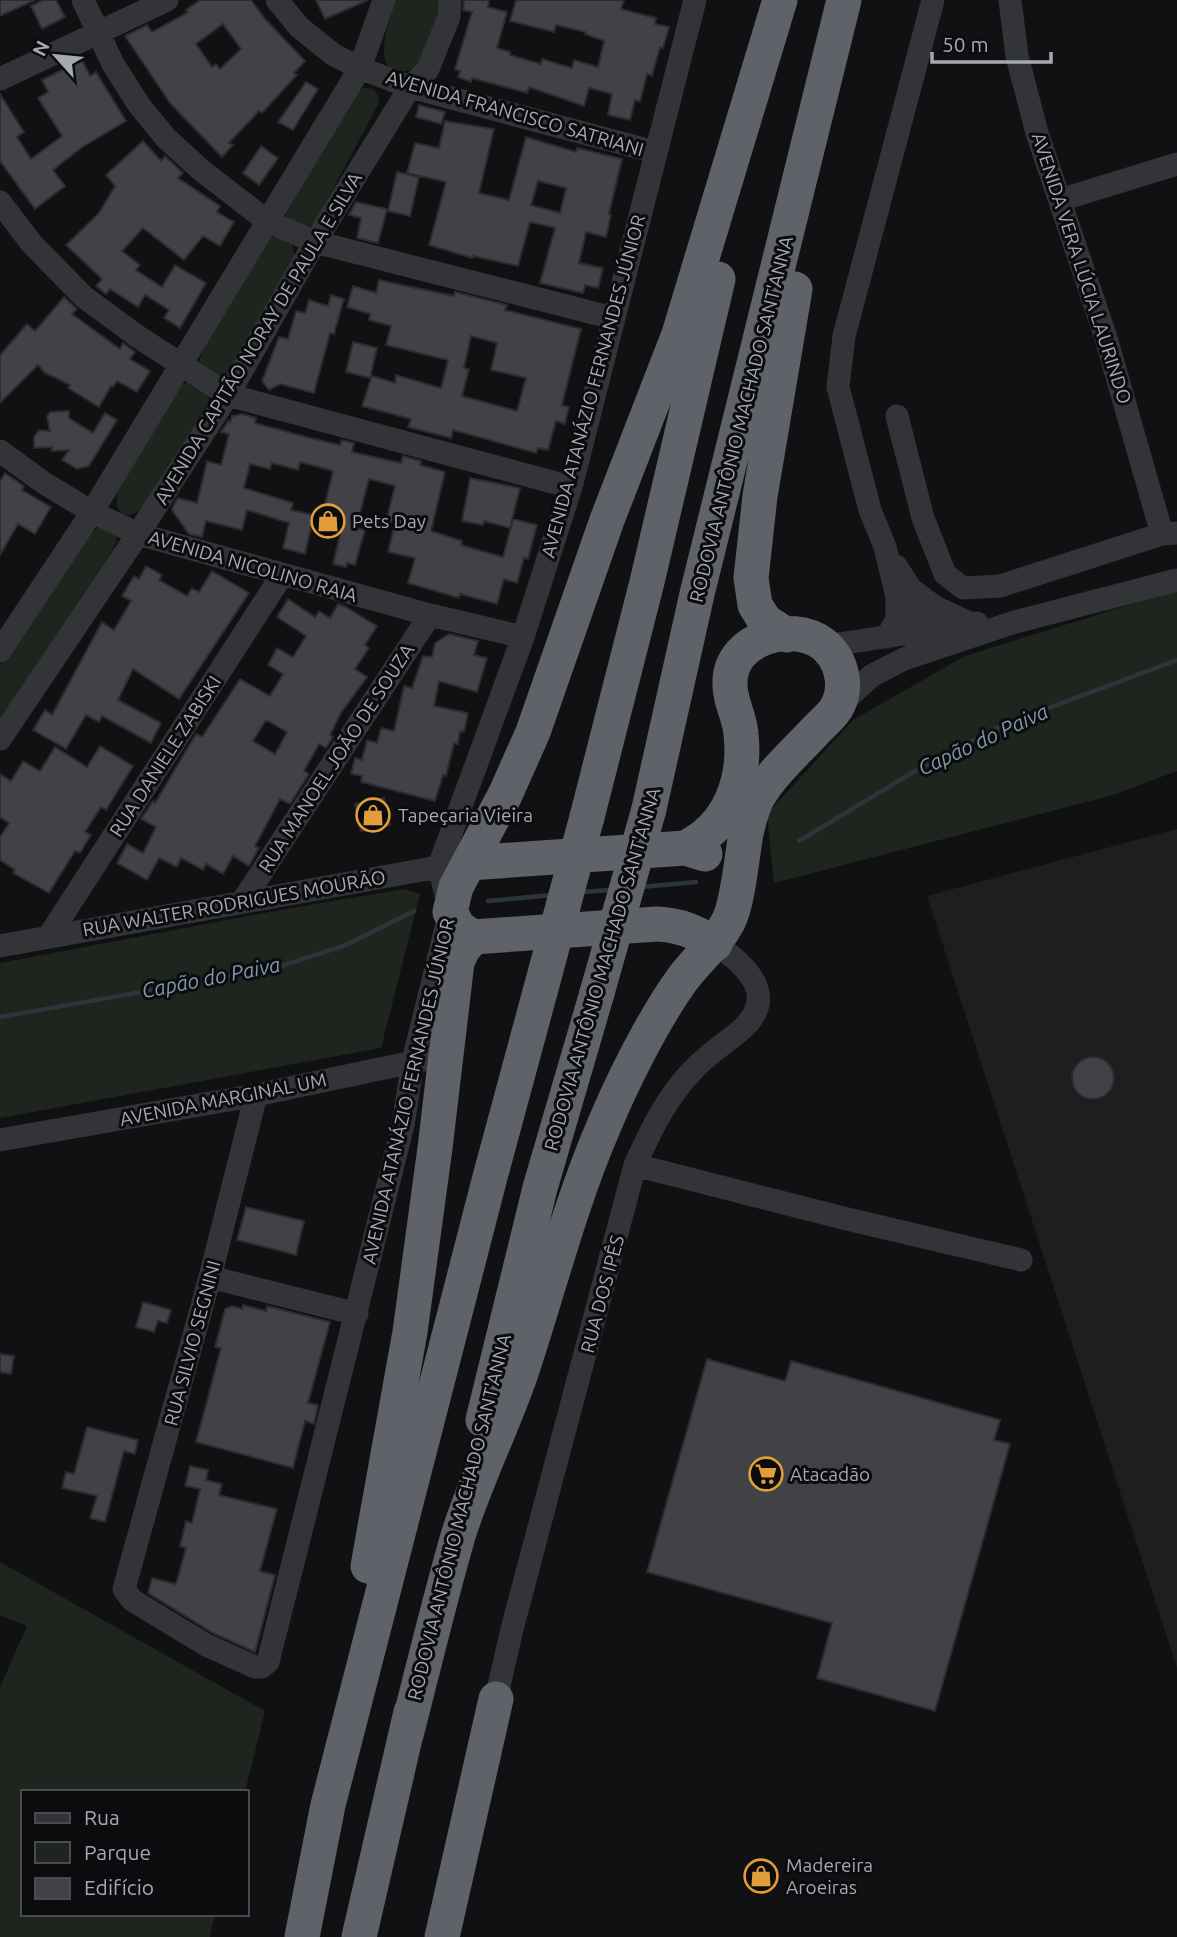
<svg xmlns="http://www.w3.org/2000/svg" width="1177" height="1937" font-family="Ubuntu,sans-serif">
	<rect width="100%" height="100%" fill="#111113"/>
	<path fill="#1d1e20" d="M1177,829V1668L927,896Z"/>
	<path fill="#1e251e" d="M395,0H441C437,19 425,80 395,71C390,69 386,64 385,59C381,41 391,17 395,0Z
		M365,88L373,89L378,95L379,103L320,213L312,225L303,228L286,218L287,211L359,89Z
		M278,236L292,244L295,257L226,376C214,376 204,373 199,362L203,350L271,237Z
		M189,381L209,395L208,403L146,507L130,515L123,514L117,508V491L180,386Z
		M100,526L116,534L117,540L110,554L0,721V666L81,545L91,532Z
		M1177,590V771L1113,795L774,883L767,814L853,720L965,656Z
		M404,889L420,894L381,1048L0,1118V963L275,911Z
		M0,1562L265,1711L245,1792H23V1914H215L210,1937H0V1687L27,1626L0,1615Z"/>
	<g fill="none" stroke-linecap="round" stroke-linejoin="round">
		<path stroke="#2c353a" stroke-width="4.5" d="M799,841L915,771L1003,725L1177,660
			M641,887L696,882
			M582,892L611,890
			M488,901L552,895
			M0,1017L272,969L346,945L414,911"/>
	</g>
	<path fill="#404246" stroke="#2b2c2f" stroke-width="2" fill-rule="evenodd" d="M0,0H35L0,16Z
		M43,0H56L65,17L42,29L31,6Z
		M200,0H251L266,20L305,61L294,73L297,75L262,113L259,111L229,143L233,145L222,157L170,103L125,36L147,25L152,32L188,12L186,10ZM223,24L241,49L220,69L216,64L212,67L196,44Z
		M316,0H368L325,19Z
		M464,0H489L488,7L507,12L497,48L510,52V55L541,64L542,59L572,68L574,60L598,67L604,41L585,34V32L556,25L554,32L510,21L516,0H624L621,9L656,18L655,24L669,27L663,48L660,47L652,76L647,74L640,102L635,100L630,120L608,115L612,94L589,88L584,106L529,87L527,93L472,78L471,82L458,77L460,71L455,69L472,12L463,10Z
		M82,60L90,76L96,72L126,121L81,148L53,170L65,186L35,209L0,161V94L24,132L17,137L31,159L62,136L38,98L48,92L42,80Z
		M306,82L318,89L293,130L278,122Z
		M419,105L445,112L441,124L416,117Z
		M445,121L494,129L479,193L509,200L526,137L576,152L577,148L622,159L609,214L611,215L606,237L586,232L579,263L603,268L598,288L585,285L583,293L540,283L555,228L530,222L518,266L473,256L472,258L429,245L446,182L407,173L415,143L439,148ZM538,181L566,188L560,213L531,205Z
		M143,141L161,161L165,156L183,173L178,178L220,206L217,212L234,222L220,246L203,236L184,260L143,228L122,251L140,265L136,270L162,287L175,265L206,283L180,328L164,318L169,310L145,295L138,307L110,289L106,294L96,286L102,279L66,245L99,213L115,186L106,175Z
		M261,146L278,158L259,185L243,173Z
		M397,172L419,177L410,216L388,211Z
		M356,202L387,209L378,243L357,238L361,218L349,215Z
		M379,280L454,296L455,292L507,305L505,310L581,329L562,405L569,407L565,424L556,421L548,450L538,448L536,453L453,430L451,438L408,427L411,419L362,406L372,376L395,383L396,375L441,388L448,360L386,345L391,326L369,320L370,314L347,307L353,286L376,293ZM471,336L497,343L491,370L526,378L517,411L462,396L469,369L464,368Z
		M331,295L344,299L334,334L330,333L314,393L280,384L269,390L262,381L279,337L288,339L296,311L305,313L309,300L328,306Z
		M64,297L77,309L72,314L120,349L123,343L135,352L130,359L150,371L137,392L117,381L113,387L111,386L99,407L68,388L70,385L45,373L38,365L0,403V355L27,324L35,331Z
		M353,342L377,348L370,378L346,372Z
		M69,411V418L93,433L105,413L117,420L89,466L77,469L62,460L69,450L52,451V447L34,448V437L39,430L50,431L47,417L50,412Z
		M242,414L256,418L255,423L310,438L340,445L342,440L354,443L352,452L401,463L403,456L421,461L420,465L445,472L431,531L462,541L461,545L503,557L513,519L537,525L528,559L524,558L517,583L504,579L497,604L460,594L459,598L408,583L415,558L388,552L395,523L386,521L395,486L369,479L356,528L365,530L355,565L347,563L346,567L333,564L341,531L315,524L320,508L324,509L333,471L300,462L298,470L272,463L270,469L250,464L244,488L293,503L291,510L314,515L305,554L283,548L289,523L247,510L242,530L206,521L202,537L189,534L172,510L174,504L178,498L197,503L207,461L221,465L229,434L221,432L228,421L230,422L232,416Z
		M5,473L24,486L22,490L51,507L35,534L18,524L0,555V481Z
		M470,478L520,488L510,528L484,521L483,525L462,521Z
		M146,566L162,575L159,580L187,596L192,588L199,592L212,571L249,593L179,699L133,669L118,700L161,723L151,743L102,716L99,722L86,715L66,749L33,730L45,710L52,715L102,622L114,630L131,601L122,596L134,576L139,579Z
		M288,599L315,617L319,611L330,618L338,604L344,606L377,626L365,645L369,648L355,669L367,677L341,713L330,735L333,737L331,740L326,748L319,744L304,771L309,774L290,804L280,799L255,846L259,848L249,866L233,856L223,874L206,864L203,870L181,858L177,867L159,858L147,880L117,863L127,844L143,853L156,827L141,819L153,801L155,803L196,734L202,737L240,679L270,696L283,674L268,665L277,648L293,657L306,636L277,617ZM266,720L287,732L275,754L253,741Z
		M449,634L478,641L474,655L487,658L477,692L439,681L434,706L468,713L464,732L460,731L458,744L454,743L446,776L443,775L435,801L361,782L362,776L351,774L355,758L362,760L367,740L377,743L381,728L394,731L404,686L412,688L423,656L432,657L435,643Z
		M100,746L133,766L106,810L101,807L85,832L91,835L80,853L75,851L49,893L13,873L15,870L0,860V837L9,823L0,817V774L11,781L23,761L40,771L55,747L87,767Z
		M384,798L390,825L361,831L355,804Z
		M1072 1078a21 21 0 1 1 42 0a21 21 0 1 1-42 0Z
		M246,1207L304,1221L296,1255L237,1240Z
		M143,1302L171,1310L167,1323L158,1321L154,1332L136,1327Z
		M243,1305L266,1311L267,1306L330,1322L308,1403L318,1405L314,1424L305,1421L293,1468L196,1442L221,1348L215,1347L225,1309L232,1306L242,1309Z
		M0,1354L14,1356L11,1374L0,1372Z
		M707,1359L785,1381L791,1361L1000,1420L994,1440L1010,1444L935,1711L817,1678L832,1623L647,1572Z
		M87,1427L138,1440L135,1454L124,1451L105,1522L90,1518L97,1496L62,1488L66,1472L74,1474Z
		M190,1466L208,1470L206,1480L222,1484L219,1495L277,1509L260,1571L275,1575L255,1652L213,1633L148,1593L152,1578L176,1584L186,1548L180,1546L186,1521L192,1523L200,1489L185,1486Z"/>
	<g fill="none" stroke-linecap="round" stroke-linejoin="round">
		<path stroke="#333437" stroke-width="23" d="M83,0L113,64L139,105L166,138L201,170L267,221L315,242L613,318
			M277,0L299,27L334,55L360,68L410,87L655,152
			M1010,0L1017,56L1037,133L1106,338L1162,534
			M0,79L167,0
			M1060,200L1177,164
			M0,202L32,244L84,297L137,336L228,395L571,487
			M897,416L923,518L945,574L963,588L1000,586L1162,534L1177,533
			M0,451L44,483L92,512L138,534L430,615L523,637
			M896,566L911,589L923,630L916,642
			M911,589L935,607L969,623
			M887,637L897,619V597L885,547L870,510L858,464L838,387L844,336L933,0
			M825,646L977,623
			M0,651L92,512L360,68L384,0
			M840,705L871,676L904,659L1015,622L1177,580
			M0,739L138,534L228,395L315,242L410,87L428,69L449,17L450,0
			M242,902L430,615
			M49,936L282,575
			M0,946L455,864
			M256,1095L210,1277L124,1589L132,1600L206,1645L255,1667H262L268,1662L403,1125L413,1061L450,912L439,866L523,637L571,487L695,0
			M0,1140L256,1095L427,1059
			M635,1165L843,1218L1021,1260
			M210,1277L357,1314
			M496,1699L512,1629L635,1165C651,1130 667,1096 694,1069C706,1056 721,1046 735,1035C781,1000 751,968 715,944"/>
		<path stroke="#5f6268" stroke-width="35" d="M787,635L765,621L755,605L751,578L760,496L795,289
			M649,809L697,594L844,0
			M587,817L647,582L718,279
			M469,863L685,848L705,854
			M715,944C696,932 680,925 657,924L473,937L459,928L450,912L456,887L505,795L533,732L607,520L679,334L780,0
			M483,1420L540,1188L597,993
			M368,1566L410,1332L435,1148L457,962L463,949L473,937
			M406,1735C423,1669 439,1602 458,1536C475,1481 502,1428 521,1373C548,1292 569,1207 603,1128C622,1082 652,1022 681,981C696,960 716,945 728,922C738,904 742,855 746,833C749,821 752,807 758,797C773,771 798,750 818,728C825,721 834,714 838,705C848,685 841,658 823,644C791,620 730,639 730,682C729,700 740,717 741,734C746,781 729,827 685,848
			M302,1937L328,1805L490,1177L540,992
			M359,1937L411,1712
			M442,1937L496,1699"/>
		<path stroke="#5f6268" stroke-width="35" d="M540,992L587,817
			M597,993L649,809"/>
	</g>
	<defs>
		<symbol id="shop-ring" viewBox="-11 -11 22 22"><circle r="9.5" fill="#0c0c0e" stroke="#e29e3a" stroke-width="1.5"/><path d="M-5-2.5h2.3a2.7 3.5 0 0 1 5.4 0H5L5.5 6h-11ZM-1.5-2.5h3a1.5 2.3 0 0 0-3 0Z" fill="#e29e3a"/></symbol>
		<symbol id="supermarket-ring" viewBox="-11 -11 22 22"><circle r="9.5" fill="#0c0c0e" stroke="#e29e3a" stroke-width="1.5"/><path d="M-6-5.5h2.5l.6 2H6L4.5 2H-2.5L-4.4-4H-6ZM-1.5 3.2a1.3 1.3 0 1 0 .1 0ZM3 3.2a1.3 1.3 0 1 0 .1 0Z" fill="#e29e3a"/></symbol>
	</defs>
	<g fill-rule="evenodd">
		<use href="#shop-ring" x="309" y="502" width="38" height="38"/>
		<use href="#shop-ring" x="354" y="796" width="38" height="38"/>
		<use href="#supermarket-ring" x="747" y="1455" width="38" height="38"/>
		<use href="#shop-ring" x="742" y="1857" width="38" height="38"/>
	</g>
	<g text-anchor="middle" stroke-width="6" stroke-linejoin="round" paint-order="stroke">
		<g font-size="19" fill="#a4a9b2" stroke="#0c0c0e">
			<text transform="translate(515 113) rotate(16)" y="7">AVENIDA FRANCISCO SATRIANI</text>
			<text transform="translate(1082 268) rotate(72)" y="7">AVENIDA VERA LÚCIA LAURINDO</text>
			<text transform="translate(258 338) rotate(-59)" y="7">AVENIDA CAPITÃO NORAY DE PAULA E SILVA</text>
			<text transform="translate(593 386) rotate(-75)" y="7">AVENIDA ATANÁZIO FERNANDES JÚNIOR</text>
			<text transform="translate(741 419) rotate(-76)" y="7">RODOVIA ANTÔNIO MACHADO SANT'ANNA</text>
			<text transform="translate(253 566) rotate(16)" y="7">AVENIDA NICOLINO RAIA</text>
			<text transform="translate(165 756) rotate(-57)" y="7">RUA DANIELE ZABISKI</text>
			<text transform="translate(336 758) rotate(-57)" y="7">RUA MANOEL JOÃO DE SOUZA</text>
			<text transform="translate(234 903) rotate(-10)" y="7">RUA WALTER RODRIGUES MOURÃO</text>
			<text transform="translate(602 969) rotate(-74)" y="7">RODOVIA ANTÔNIO MACHADO SANT'ANNA</text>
			<text transform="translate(408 1091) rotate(-77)" y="7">AVENIDA ATANÁZIO FERNANDES JÚNIOR</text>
			<text transform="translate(223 1099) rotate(-11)" y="7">AVENIDA MARGINAL UM</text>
			<text transform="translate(602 1294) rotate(-75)" y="7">RUA DOS IPÊS</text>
			<text transform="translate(192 1343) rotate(-75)" y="7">RUA SILVIO SEGNINI</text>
			<text transform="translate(459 1517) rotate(-76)" y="7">RODOVIA ANTÔNIO MACHADO SANT'ANNA</text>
		</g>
		<g font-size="19" fill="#a4a9b2" stroke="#0c0c0e" text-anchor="start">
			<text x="352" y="528">Pets Day</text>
			<text x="398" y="822">Tapeçaria Vieira</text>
			<text x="790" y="1481">Atacadão</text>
			<text x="786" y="1872">Madereira<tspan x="786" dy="22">Aroeiras</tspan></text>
		</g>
		<g font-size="21" font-style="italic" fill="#7d99ab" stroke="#0c0c0e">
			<text transform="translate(983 740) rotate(-25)" y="7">Capão do Paiva</text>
			<text transform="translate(211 978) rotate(-11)" y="7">Capão do Paiva</text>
		</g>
	</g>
	<rect x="21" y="1790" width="228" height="126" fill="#0c0c0e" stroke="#494b50" stroke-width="2"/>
	<rect x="35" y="1813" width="35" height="10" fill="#333437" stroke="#494b50" stroke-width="2"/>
	<text x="84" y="1825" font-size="21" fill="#a4a9b2">Rua</text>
	<rect x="35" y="1842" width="35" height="21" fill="#1e251e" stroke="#494b50" stroke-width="2"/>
	<text x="84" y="1860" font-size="21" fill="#a4a9b2">Parque</text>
	<rect x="35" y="1878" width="35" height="21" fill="#404246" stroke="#494b50" stroke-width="2"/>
	<text x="84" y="1895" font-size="21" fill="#a4a9b2">Edifício</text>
	<g transform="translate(56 56) rotate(297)" stroke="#0c0c0e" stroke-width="5" paint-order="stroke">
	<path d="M0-5L12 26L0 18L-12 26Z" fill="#a4a9b2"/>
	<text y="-10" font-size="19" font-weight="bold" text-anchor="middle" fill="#a4a9b2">N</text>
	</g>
	<path d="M932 52v10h119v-10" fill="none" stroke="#a4a9b2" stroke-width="3.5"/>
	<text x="942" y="52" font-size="21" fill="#a4a9b2" stroke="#0c0c0e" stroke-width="5" paint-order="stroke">50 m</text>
</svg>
